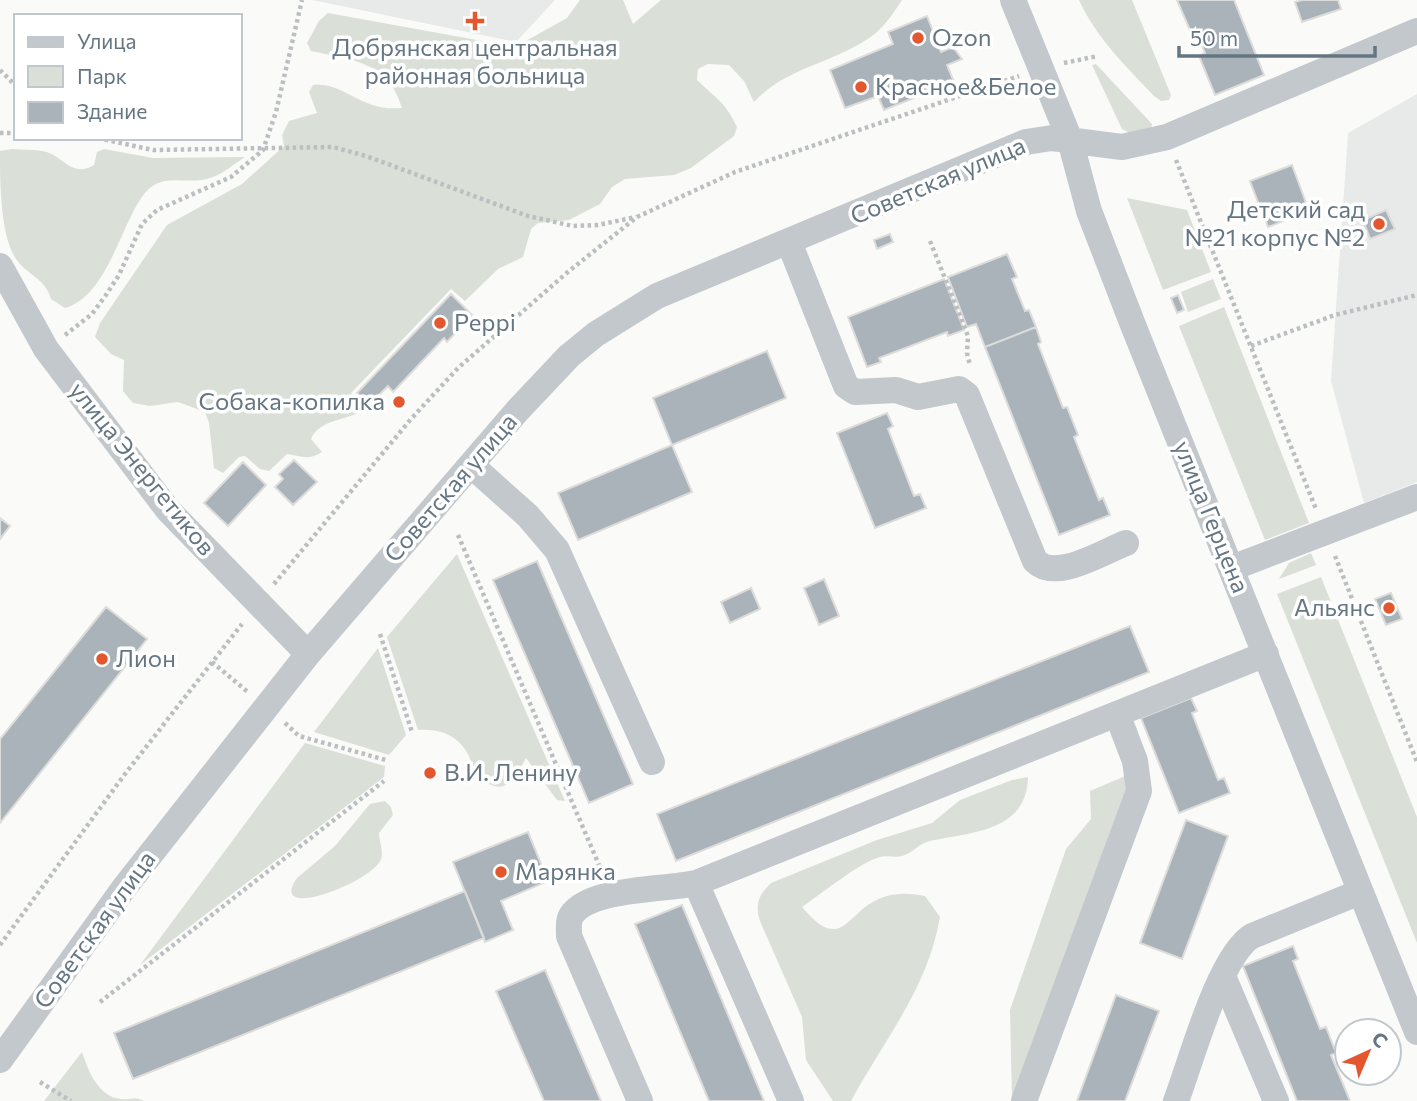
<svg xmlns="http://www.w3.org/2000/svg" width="1417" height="1101" font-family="Commissioner,sans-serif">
	<rect width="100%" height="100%" fill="#fafaf8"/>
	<path fill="#e8e9e9" d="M312,0H555L516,42Z
		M1417,94V482L1364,503L1331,381L1348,133Z"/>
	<path fill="#dadfd7" d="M580,0H623L633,24L661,0H902C892,15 882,31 866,40C829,64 784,69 754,102L744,81L729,65L708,64L698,69L697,80C716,99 724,100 737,127L734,136L691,168L674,175L625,179L612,187L600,204L569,220L538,223L531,229L523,257L498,269L465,301L451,289L351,393L366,409C348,421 320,418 311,439L322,452C308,461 302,456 287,454L269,471L260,469L245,456L239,457L223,473L214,468L209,423L205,412L178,402L150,406L133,403L123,391L124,360L111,354L95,337L100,323L167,225L242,184L284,146L282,135L289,121L317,113L309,92L313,85C344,81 360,112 402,108C389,62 353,60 311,51L307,43L319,21L328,13L515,47L567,18Z
		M1079,0H1132L1171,95L1169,100L1161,101L1154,96C1125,65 1097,39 1079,0Z
		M1096,64L1152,124L1151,129L1132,134L1122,129L1092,65Z
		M12,149C22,150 32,149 42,151C63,154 71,179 94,165L97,152L104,149L153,158L245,157C234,164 224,173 213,177C185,188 160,167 140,200C120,230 105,297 65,308L51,299C45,278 28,276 16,259C0,235 0,181 0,151Z
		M1127,198L1187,210L1211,272L1163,290Z
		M1213,279L1221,299L1188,312L1181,292Z
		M1224,307L1309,523L1265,540L1179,326Z
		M1311,553L1316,565L1279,579L1289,563Z
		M457,554L565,801L557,800L526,758C511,785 501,800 474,771C467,741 448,728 418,730L387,637Z
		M1321,577L1417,817V943L1277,594Z
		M378,648L406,735L389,755L314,732Z
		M305,743L385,766L384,777L140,965Z
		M1130,774L1132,777L1012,1101L1010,1010L1066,849L1091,819L1090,791Z
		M1028,777C1027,832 971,832 930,841C919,843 912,854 902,856C895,858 887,855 880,857C860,862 820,895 802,907C809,915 821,929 833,929C855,930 863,883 925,896L940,917C928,988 884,1040 851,1101H833L806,1060L802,1017L760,921C755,904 758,896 771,883L877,840L932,823L960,800L1012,780Z
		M385,801L391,807L393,815L379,833C379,842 384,851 381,859C373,882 266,923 297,878L335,846L370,804Z
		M82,1052C88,1070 98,1097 121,1099C131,1100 134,1096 144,1101H44Z"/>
	<path fill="#aab3b9" stroke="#dcdcda" stroke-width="2" d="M1177,0H1234L1264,75L1215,95L1199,56L1205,53L1198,35L1193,37Z
		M1302,0H1338L1341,9L1302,22L1295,2Z
		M927,16L941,52L953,47L962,59L947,65L954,82L884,110L878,96L845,108L830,70L893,44L888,32Z
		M1292,165L1309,211L1268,227L1263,213L1258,216L1255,206L1259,205L1250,181Z
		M1386,210L1395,229L1370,239L1363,220Z
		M890,234L893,242L877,249L874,240Z
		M1007,254L1017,277L1012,279L1025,311L1029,310L1036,327L985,347L976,324L967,327L948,277Z
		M944,279L964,330L948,336L947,332L879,358L881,362L867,367L848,317Z
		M451,294L472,315L447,342L444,338L393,392L388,386L369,405L357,393Z
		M1178,295L1184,310L1177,313L1171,298Z
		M1036,327L1041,342L1038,344L1063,408L1067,407L1078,435L1074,437L1099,500L1103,498L1110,515L1059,535L985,347Z
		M767,351L786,398L672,445L653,398Z
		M887,413L893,426L888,429L914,496L920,494L926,508L875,528L837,433Z
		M672,445L692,492L578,540L558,493Z
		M294,460L317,482L293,505L275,487L283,479L279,474Z
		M243,462L266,485L228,526L204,503Z
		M0,518L10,526L0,539Z
		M537,561L633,784L589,803L493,580Z
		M824,579L839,616L819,625L804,588Z
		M751,588L760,609L730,623L721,602Z
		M1391,593L1402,619L1386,625L1375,599Z
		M106,607L147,639L0,823V739Z
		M1130,626L1149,672L676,861L657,814Z
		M1191,698L1197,711L1192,713L1218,780L1224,778L1230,793L1179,813L1141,718Z
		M1186,820L1228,836L1182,959L1140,943Z
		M528,832L548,881L501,901L513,930L485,942L453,862Z
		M465,891L484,938L133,1079L114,1033Z
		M682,905L764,1101H709L635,924Z
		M1293,946L1298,959L1293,961L1320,1029L1326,1027L1336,1053L1331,1055L1350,1101H1297L1243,966Z
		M545,970L601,1101H544L496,991Z
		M1116,995L1159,1011L1125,1101H1077Z"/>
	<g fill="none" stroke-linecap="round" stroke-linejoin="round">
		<path stroke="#bbbfc2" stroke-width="4.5" stroke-dasharray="3.5 3.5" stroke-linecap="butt" d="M1064,63L1098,56
			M0,70L16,86
			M0,133H16
			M98,138L153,150L333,147L366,156L528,216L573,226L598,225L636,217
			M1176,160L1316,509
			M930,241L968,336L967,353L970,365
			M65,335L92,314L106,295L119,275L142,224L157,210L231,177L263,150L276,112L302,0
			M1251,346L1335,315L1417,295
			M458,535L602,872
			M1335,556L1417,762
			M274,584L411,419L458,368L569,271L637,217L735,172L1019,76
			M380,634L412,732
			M212,662L249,693
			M285,723L299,736L386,760
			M0,945L125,774L242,624
			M100,1002L384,781
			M40,1082L71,1101"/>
		<path stroke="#c3c8cc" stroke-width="26" d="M1013,0L1070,140L1089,211L1133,325L1417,1032
			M789,242L846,386L855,392L896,390L918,397L959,389L967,395L1035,561C1056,582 1102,552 1126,543
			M0,266L46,349L168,510L308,654
			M471,465L528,516L557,550L652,762
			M1232,568L1417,497
			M696,883L1266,654
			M1223,976L1276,1101
			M0,1060L124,888L308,654L518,410L569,356L596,334L657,296L1026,142L1052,138L1122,147L1167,137L1417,31
			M640,1101L569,936C569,927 567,918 575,911C597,888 665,890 696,883L791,1101
			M1024,1101L1139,791L1135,761L1117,714
			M1176,1101C1191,1062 1219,956 1252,936L1360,892"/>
	</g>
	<g fill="#e4572e" stroke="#fff" stroke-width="2.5">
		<path d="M471.5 10.5h7v7h7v7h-7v7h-7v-7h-7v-7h7z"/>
		<circle cx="918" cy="38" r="7"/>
		<circle cx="861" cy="87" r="7"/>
		<circle cx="1379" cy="224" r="7"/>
		<circle cx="440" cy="323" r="7"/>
		<circle cx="399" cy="402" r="7"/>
		<circle cx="1389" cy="608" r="7"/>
		<circle cx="102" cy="659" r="7"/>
		<circle cx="430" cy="773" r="7"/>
		<circle cx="501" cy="872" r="7"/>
	</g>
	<g text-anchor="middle" stroke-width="7" stroke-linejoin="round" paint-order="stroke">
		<g font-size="24" fill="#657683" stroke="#fff" text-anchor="start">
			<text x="932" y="46">Ozon</text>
			<text x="475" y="56" text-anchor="middle">Добрянская центральная<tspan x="475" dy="28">районная больница</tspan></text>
			<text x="875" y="95">Красное&amp;Белое</text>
			<text x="1365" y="218" text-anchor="end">Детский сад<tspan x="1365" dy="28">№21 корпус №2</tspan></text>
			<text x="454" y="331">Peppi</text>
			<text x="385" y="410" text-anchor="end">Собака-копилка</text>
			<text x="1375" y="616" text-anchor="end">Альянс</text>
			<text x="116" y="667">Лион</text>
			<text x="444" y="781">В.И. Ленину</text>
			<text x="515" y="880">Марянка</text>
		</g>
		<g font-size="24" fill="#657683" stroke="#fff">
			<text transform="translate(938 181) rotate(-23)" y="8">Советская улица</text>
			<text transform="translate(142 469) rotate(51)" y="8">улица Энергетиков</text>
			<text transform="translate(451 488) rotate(-49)" y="8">Советская улица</text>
			<text transform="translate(1211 517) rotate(68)" y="8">улица Герцена</text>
			<text transform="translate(95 930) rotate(-54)" y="8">Советская улица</text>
		</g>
	</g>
	<rect x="14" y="14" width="228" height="126" fill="#ffffff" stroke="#c1c8cd" stroke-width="2"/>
	<rect x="28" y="37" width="35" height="10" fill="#c3c8cc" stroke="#c1c8cd" stroke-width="2"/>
	<text x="77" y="49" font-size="21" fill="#657683">Улица</text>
	<rect x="28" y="66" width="35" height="21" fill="#dadfd7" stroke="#c1c8cd" stroke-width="2"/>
	<text x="77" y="84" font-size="21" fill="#657683">Парк</text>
	<rect x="28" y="102" width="35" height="21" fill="#aab3b9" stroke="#c1c8cd" stroke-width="2"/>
	<text x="77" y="119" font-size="21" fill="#657683">Здание</text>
	<g transform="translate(1368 1052) rotate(44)"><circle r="33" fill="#ffffff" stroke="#c1c8cd" stroke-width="2"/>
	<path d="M0-5L12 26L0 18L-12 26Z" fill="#e4572e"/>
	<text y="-10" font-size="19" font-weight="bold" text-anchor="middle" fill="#657683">С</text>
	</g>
	<path d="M1179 46v10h196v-10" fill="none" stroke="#657683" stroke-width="3.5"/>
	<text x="1190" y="46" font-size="21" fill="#657683" stroke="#ffffff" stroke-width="5" paint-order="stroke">50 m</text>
</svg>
